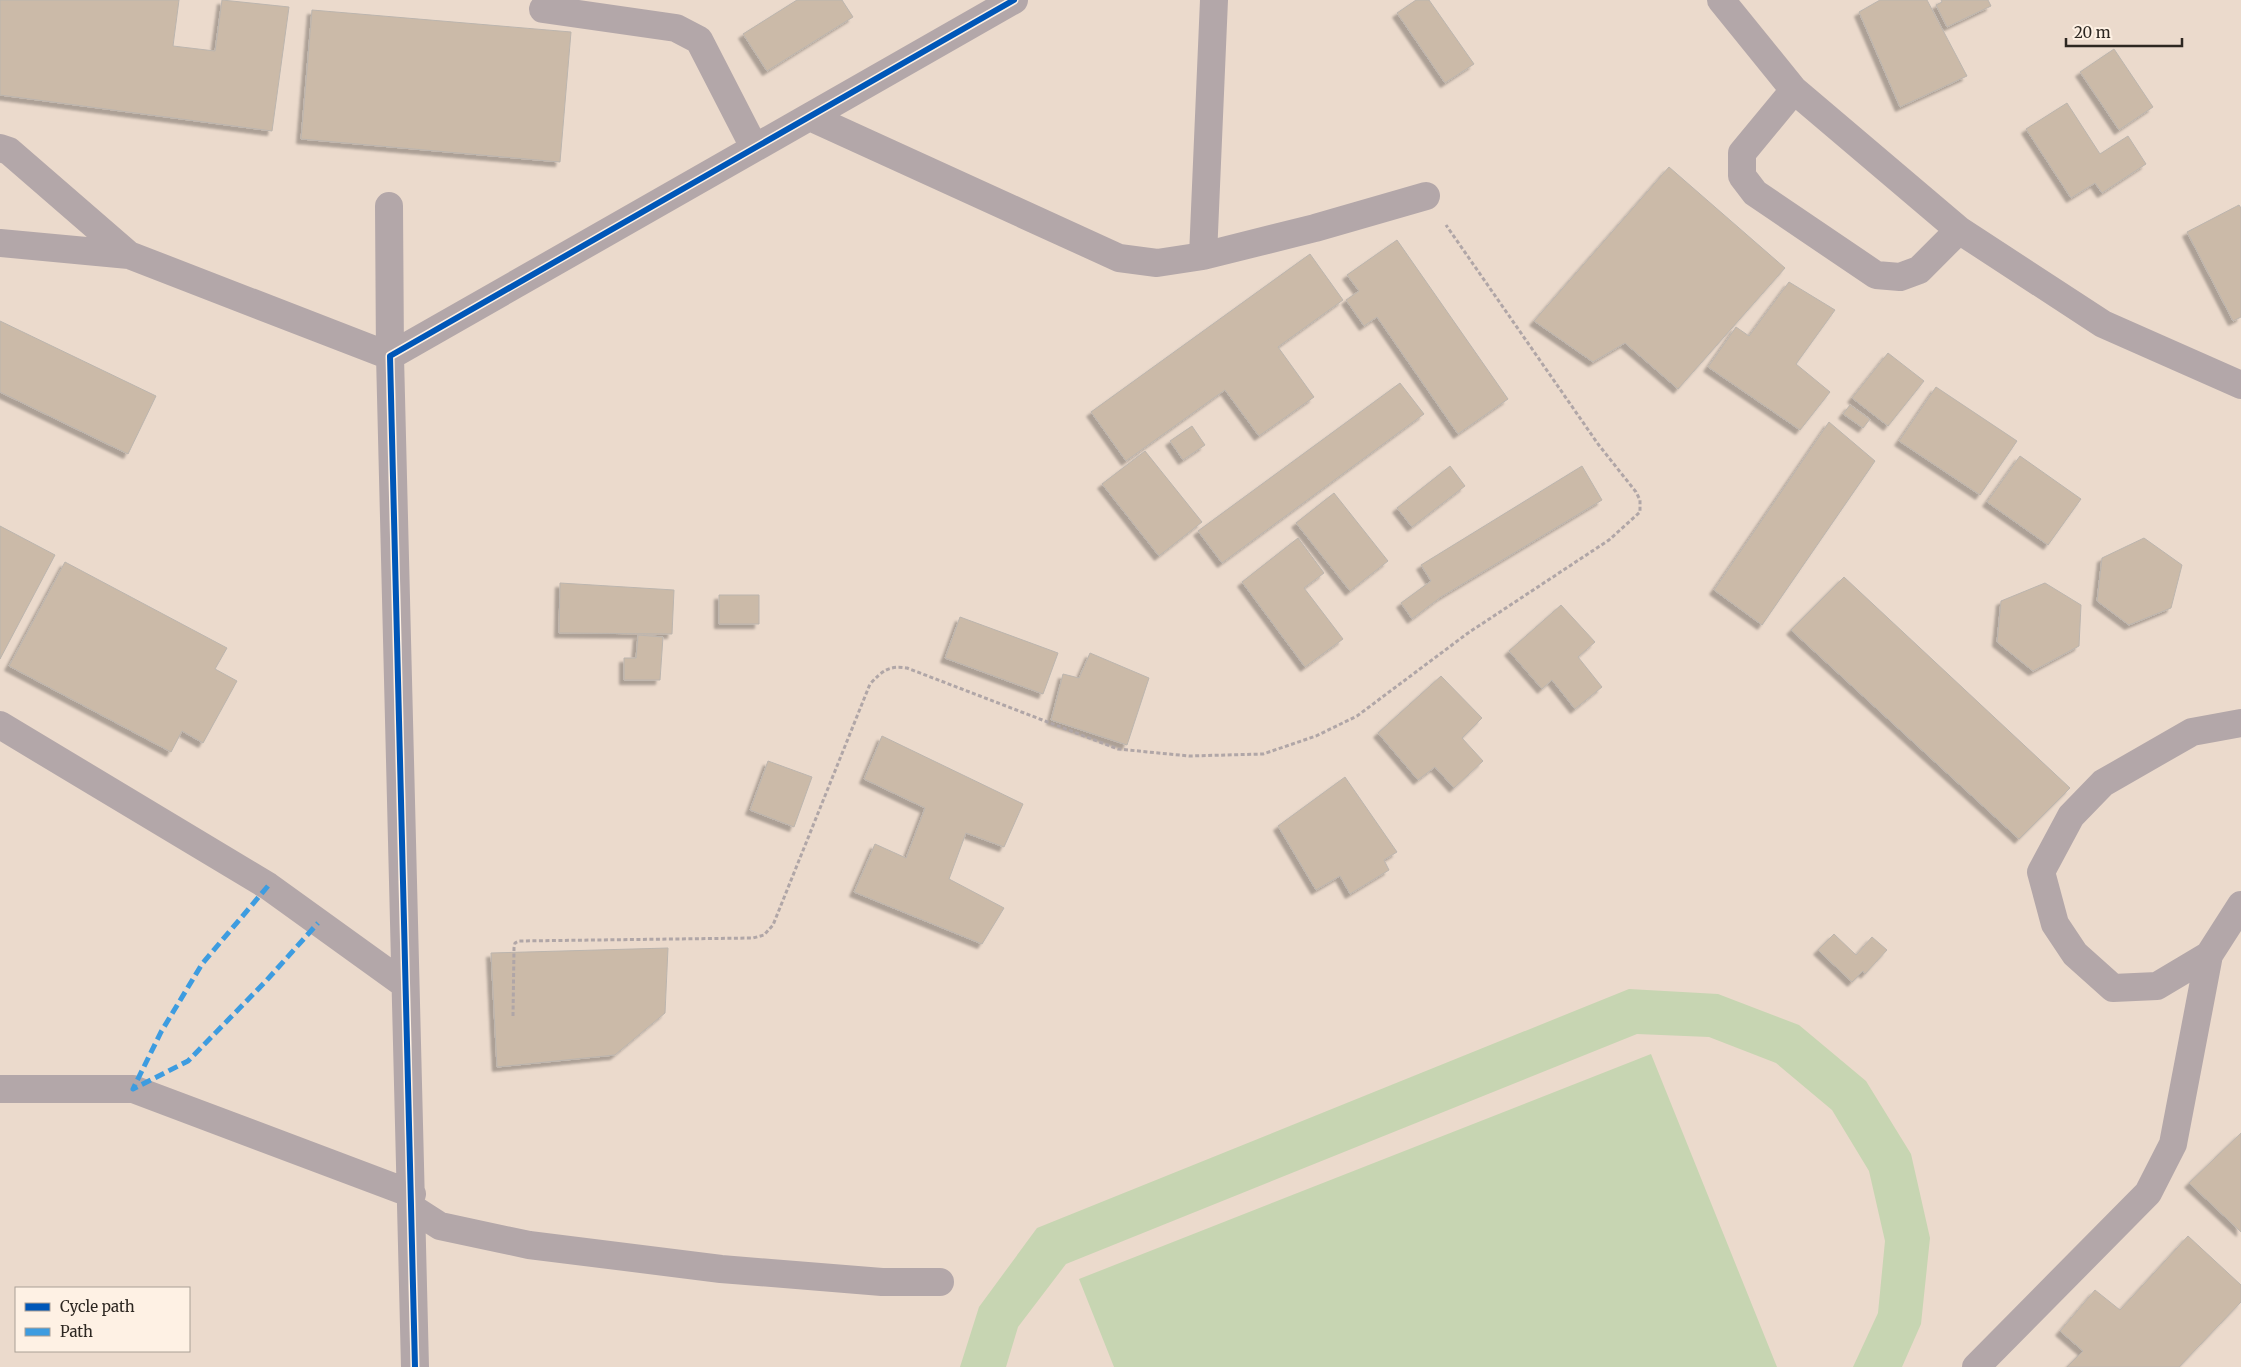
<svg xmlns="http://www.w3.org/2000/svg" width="2241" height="1367" font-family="Merriweather,serif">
	<defs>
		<filter id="shadow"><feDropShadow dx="-4.5" dy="4.5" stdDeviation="1" flood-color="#0004"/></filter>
	</defs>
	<rect width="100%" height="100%" fill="#ece3db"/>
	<path fill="#ebdacc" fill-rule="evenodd" d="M0,0H2241V1367H0ZM16,1288H189V1351H16Z"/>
	<path fill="#c7d5b2" d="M1629,989L1718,994L1799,1025L1866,1081L1911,1154L1930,1238L1921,1324L1902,1367H1853L1878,1313L1885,1241L1869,1171L1832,1110L1776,1063L1709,1037L1637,1034L1066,1264L1018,1327L1006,1367H960L979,1307L1037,1228Z
		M1651,1054L1777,1367H1114L1079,1279Z"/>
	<path fill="#cbbaa8" stroke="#bcb5ae" filter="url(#shadow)" d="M0,0H179L173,46L215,51L222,0L289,7L272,131L0,95Z
		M797,0H842L853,17L767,71L743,34Z
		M1416,0H1429L1474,64L1445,83L1397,13Z
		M1880,0H1927L1967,76L1900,107L1859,12Z
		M1941,0H1988L1991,6L1947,27L1936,5L1942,2Z
		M312,10L571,32L560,162L301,139Z
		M2114,49L2153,107L2119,130L2080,72Z
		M2067,103L2100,154L2128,136L2146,164L2102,193L2095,183L2071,198L2026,129Z
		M1669,167L1785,268L1678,389L1625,343L1593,362L1534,321Z
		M2239,205L2241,208V317L2233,321L2187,232Z
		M1397,240L1508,399L1458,434L1377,317L1364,326L1346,300L1359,291L1347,275Z
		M1310,254L1343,300L1278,347L1314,397L1259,436L1225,390L1126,461L1091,412Z
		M1789,282L1835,310L1796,364L1830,392L1800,430L1708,367L1736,327L1749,336Z
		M0,321L156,396L128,454L0,392Z
		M1888,353L1924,381L1888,426L1852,398Z
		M1400,383L1424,414L1222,563L1198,531Z
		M1936,387L2017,441L1980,495L1899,441Z
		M1850,405L1870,419L1863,428L1843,414Z
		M1829,422L1875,461L1762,625L1714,590Z
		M1192,426L1205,445L1183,460L1170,441Z
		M1145,451L1202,522L1159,556L1102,484Z
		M2020,456L2081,499L2048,545L1987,502Z
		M1450,466L1465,486L1412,527L1397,508Z
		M1582,466L1602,500L1441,597L1412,619L1401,603L1431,581L1421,565Z
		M1334,493L1388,561L1350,591L1296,523Z
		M0,526L55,555L0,659Z
		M1298,538L1324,573L1304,588L1343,639L1305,667L1242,582Z
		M2144,538L2182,565L2171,608L2129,625L2097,601L2102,558Z
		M65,562L227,648L215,669L237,681L203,743L182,731L171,752L9,666Z
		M1844,577L2070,788L2019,839L1791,630Z
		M560,583L674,590L672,634L559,633Z
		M2045,583L2081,605L2079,646L2033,671L1997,642L2001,601Z
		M719,595H759V624H719Z
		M1561,605L1595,642L1578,657L1602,687L1575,709L1552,680L1542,689L1509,651Z
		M960,617L1058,653L1043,694L945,658Z
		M638,635L663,637L660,680H624V658H636Z
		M1090,653L1149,678L1127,745L1051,720L1063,674L1079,678Z
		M1441,676L1482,718L1462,738L1483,761L1454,788L1435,767L1418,780L1378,733Z
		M882,736L1023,804L1004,847L966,833L949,879L1004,908L982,944L854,892L875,844L906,858L925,808L864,779Z
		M768,761L812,777L794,827L750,810Z
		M1345,777L1397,852L1384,860L1389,870L1350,894L1340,876L1316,890L1278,826Z
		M1834,934L1856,955L1872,937L1887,950L1865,974L1863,971L1852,982L1818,950Z
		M668,948L665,1013L615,1055L497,1067L491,953Z
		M2241,1133V1232L2189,1183Z
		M2188,1236L2241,1285V1302L2179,1367H2067L2083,1351L2060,1331L2095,1290L2120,1310Z"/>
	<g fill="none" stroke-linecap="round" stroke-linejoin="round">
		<path stroke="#b0a6a7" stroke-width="3" stroke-dasharray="4 2.5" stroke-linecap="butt" d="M513,1016L514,948L515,943L519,941L753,938L764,935L773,925L870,684C882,671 889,665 907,668L1118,749L1189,756L1263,754L1316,736L1357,716L1468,633L1609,540L1640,512V500L1636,492L1598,444L1446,225"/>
		<path stroke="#b3a7a9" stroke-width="28" d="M1721,0L1794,90L1959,230L2103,324L2241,385
			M543,9L676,28L699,40L754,147
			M1794,90L1742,153V176L1755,193L1876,275L1900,277L1919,270L1959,230
			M810,117L1119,258L1157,263L1203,256L1214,0
			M0,148L9,151L129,255
			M389,206L390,356L415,1367
			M0,243L129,255L390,356
			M1203,256L1315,228L1426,196
			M390,356L1014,0
			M2241,723L2192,732L2103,783L2071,816L2041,872L2055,924L2075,954L2113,988L2157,986L2209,955L2241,905
			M0,725L268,886L404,984
			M0,1089H133L412,1194
			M412,1208L440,1226L529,1245L721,1269L882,1282H940
			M1976,1367L2148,1193L2173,1144L2209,955"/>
		<path stroke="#3d9ce0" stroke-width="5" stroke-dasharray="10 5" stroke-linecap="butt" d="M268,886L202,964L161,1032L133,1089L188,1061L266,981L318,923"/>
		<defs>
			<path id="cycleway" d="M415,1367L390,356L1014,0"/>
		</defs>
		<use href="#cycleway" stroke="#fef1e4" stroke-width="9"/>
		<use href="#cycleway" stroke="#0057b8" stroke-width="6"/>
	</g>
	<rect x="15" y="1287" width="175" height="65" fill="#fef1e4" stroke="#aaa096"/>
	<rect x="25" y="1303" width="25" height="8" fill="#0057b8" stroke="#aaa096"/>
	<text x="60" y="1312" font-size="15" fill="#2d2721">Cycle path</text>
	<rect x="25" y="1328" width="25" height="8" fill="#3d9ce0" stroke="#aaa096"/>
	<text x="60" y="1337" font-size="15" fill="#2d2721">Path</text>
	<path d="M2066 38v8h116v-8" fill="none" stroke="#2d2721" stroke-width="2.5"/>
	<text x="2074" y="38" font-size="15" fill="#2d2721" stroke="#fef1e4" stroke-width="4" paint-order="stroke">20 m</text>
</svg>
